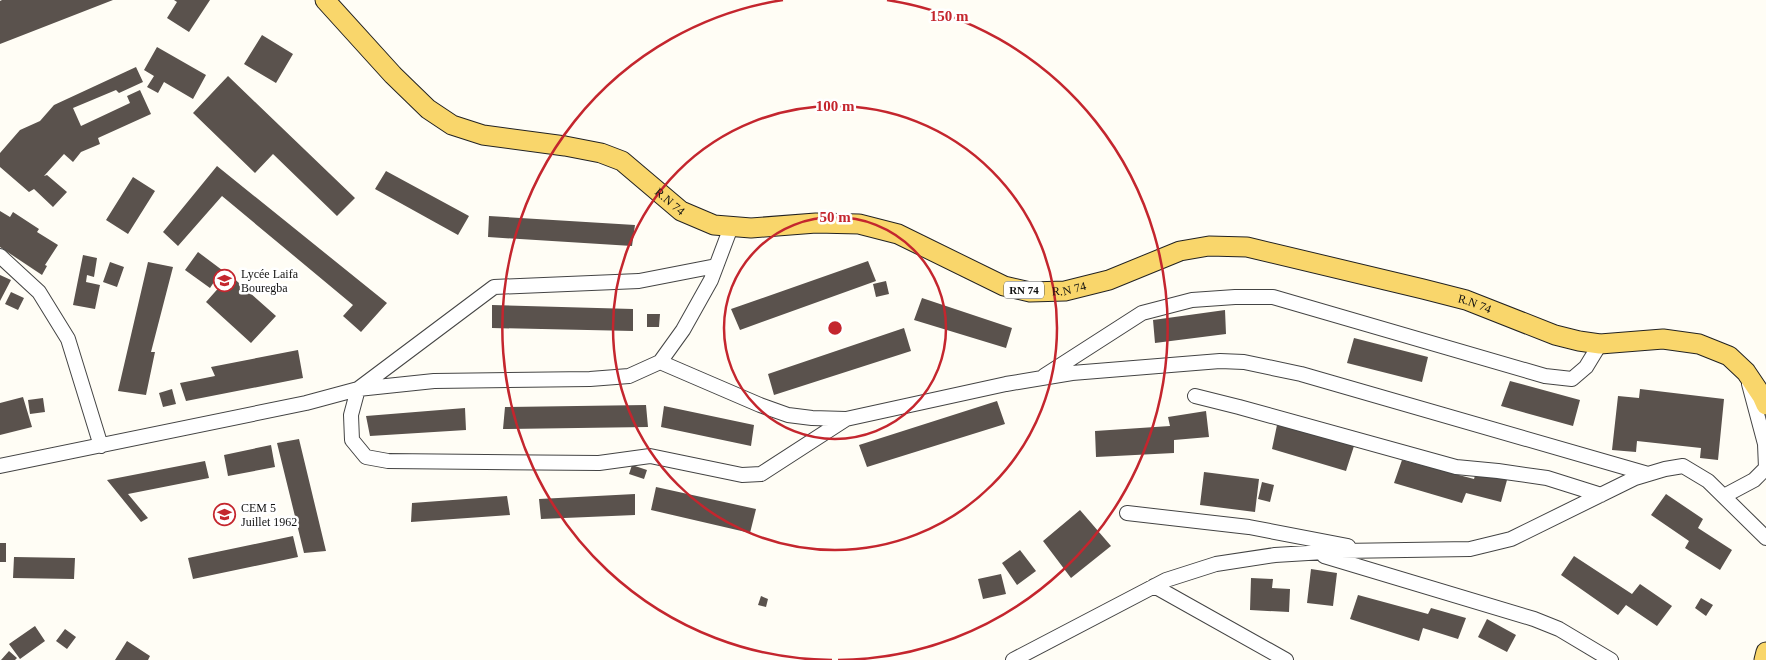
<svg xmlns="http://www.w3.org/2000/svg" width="1766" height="660" font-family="'Times New Roman',serif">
	<rect width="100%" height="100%" fill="#fffdf5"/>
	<path fill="#5a524d" d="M2,0H113L0,44V1Z
		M174,0H210L189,32L167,18L177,2Z
		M262,35L293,54L276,83L244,64Z
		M157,47L206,75L193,99L164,82L158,93L147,87L154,76L144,70Z
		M136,67L143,82L119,93L116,90L73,108L81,126L130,103L127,96L140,90L151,114L98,138L100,144L81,152L73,162L64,154L44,176L47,175L67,192L53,207L34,189L29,192L0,167V153L20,130L40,121L54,105Z
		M228,76L355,198L337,216L273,154L255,173L193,113Z
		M217,166L387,303L361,332L343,316L353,305L222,196L178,246L163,232Z
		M386,171L469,216L458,235L375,189Z
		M133,177L155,191L128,234L106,220Z
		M0,211L10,217L13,212L39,229L37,232L58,245L45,265L47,266L42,275L0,247Z
		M489,216L635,225L632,246L488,237Z
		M198,252L222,270L210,288L185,270Z
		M83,255L97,258L94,277L87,275L86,282L100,285L95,309L73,305Z
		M868,261L876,281L740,330L731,309Z
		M110,262L124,267L117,287L103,282Z
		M148,262L173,267L151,352H155L146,395L118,391Z
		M0,275L11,280L0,301Z
		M230,275L276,316L251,343L206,302Z
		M886,281L889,294L876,297L873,284Z
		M11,292L24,298L18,310L5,304Z
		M922,298L1012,328L1006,348L914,320Z
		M492,305L633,309V331L492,328Z
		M1225,310L1226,334L1155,343L1153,320Z
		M647,314H660L659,327H647Z
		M904,328L911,351L774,395L768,374Z
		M1354,338L1428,357L1422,382L1347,363Z
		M298,350L303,378L186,401L180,383L215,376L211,367Z
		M1510,381L1580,400L1573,426L1501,406Z
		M172,389L176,404L163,407L159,393Z
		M1640,389L1724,399L1718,460L1700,458L1701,448L1637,441L1636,452L1612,450L1618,396L1639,398Z
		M23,397L32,427L0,435V403Z
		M43,398L45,412L30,414L28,400Z
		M997,401L1005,424L867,467L859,445Z
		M646,405L648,427L503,429L505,407Z
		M664,406L754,425L751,446L661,427Z
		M465,408L466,430L370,436L366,416Z
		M1206,411L1209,437L1174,440V453L1096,457L1095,431L1170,426L1168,417Z
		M1277,425L1354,446L1346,471L1272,449Z
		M299,439L326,551L304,553L277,443Z
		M271,445L275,467L228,476L224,455Z
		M1402,460L1474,479L1476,472L1507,480L1501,502L1466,493L1462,503L1394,483Z
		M205,461L209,478L128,494L148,518L141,522L107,480Z
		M632,465L647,470L644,479L629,474Z
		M1204,472L1259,479L1255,512L1200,505Z
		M1262,482L1274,485L1270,502L1258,499Z
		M656,487L756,509L750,533L651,510Z
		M635,494V515L541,519L539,499Z
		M1666,494L1703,519L1698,528L1732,550L1720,570L1685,548L1689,541L1651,515Z
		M507,496L510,515L411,522L412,503Z
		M1080,510L1111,546L1071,578L1043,541Z
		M293,536L298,557L193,579L188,558Z
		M0,543H6V562H0Z
		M1020,550L1036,571L1017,585L1002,563Z
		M1574,556L1632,594L1640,584L1672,606L1657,626L1626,605L1618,615L1561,575Z
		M14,557L75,558L74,579L13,578Z
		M1311,569L1337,573L1333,606L1307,603Z
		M1001,574L1006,594L983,599L978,579Z
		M1251,578L1273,579L1272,588L1290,589L1289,612L1250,610Z
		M1358,595L1428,614L1431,608L1466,618L1458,639L1423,628L1419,641L1350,619Z
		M761,596L768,599L766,607L758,605Z
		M1701,598L1713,605L1706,616L1695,608Z
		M1487,619L1516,635L1507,652L1478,637Z
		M35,626L45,641L20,659L9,644Z
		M65,629L76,637L67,649L56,641Z
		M127,641L150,656L148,660H115Z
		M9,651L17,658L15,660H1Z"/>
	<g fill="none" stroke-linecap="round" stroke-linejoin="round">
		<defs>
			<path id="minor" d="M0,256L39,292L68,339L101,446
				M716,266L639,281L494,287L358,389L351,415L352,440L366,457L388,461L599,463L650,456L742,475L761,474L846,419
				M660,362L760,405L788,415L812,418L846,419L1006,384L1072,373L1220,361L1244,362L1301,374L1648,474
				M1044,376L1142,313L1192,300L1235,297H1273L1545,376L1572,379L1586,367L1600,344
				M1195,396L1239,407L1456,467L1498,471L1547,478L1601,495
				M0,466L306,403L358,389L434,381L590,379L629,376L660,362L683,330L711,280L731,227
				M1724,496L1754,480L1766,468L1765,444L1749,384
				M1127,513L1249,527L1348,546
				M1324,556L1534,619L1559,629L1611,660
				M1154,586L1286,660
				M1013,660L1166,580L1216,564L1275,555L1341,551L1470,549L1511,539L1635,478L1665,469L1683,466L1708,481L1766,538"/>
			<g id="major">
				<path id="s1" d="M325,0L393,75L428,109L452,125L483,135L565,146L601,153L622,161L681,211L714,225L751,228L816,223L859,224L898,234L1004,286L1030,292L1065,291L1109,280L1180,251L1209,246L1247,247L1423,289L1466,300L1555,335L1579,341L1600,344L1663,339L1699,344L1729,356L1746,372L1762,396L1766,405"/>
				<path d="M1764,660L1766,652"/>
			</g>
		</defs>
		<use href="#minor" stroke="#444" stroke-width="16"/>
		<use href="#major" stroke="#222" stroke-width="21"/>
		<use href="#minor" stroke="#fff" stroke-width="14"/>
		<use href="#major" stroke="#f9d66b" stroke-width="19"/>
	</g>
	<g fill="none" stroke="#c4262e" stroke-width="2.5">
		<circle cx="835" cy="328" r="111"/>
		<circle cx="835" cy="328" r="222"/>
		<path d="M832 660A332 332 0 0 1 783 0M887 0A332 332 0 0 1 838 660"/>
	</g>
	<defs>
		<symbol id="school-ring" viewBox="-11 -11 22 22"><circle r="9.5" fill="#fff" stroke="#c4262e" stroke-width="1.5"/><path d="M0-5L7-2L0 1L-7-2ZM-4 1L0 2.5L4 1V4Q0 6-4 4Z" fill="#c4262e"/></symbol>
	</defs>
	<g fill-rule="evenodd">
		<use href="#school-ring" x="212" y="268" width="25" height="25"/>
		<use href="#school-ring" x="212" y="502" width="25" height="25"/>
	</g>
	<g text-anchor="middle" stroke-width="5" stroke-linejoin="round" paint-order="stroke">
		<rect fill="#fff" stroke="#585858" stroke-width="1" x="1004" y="281.5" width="40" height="17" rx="4"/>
		<g font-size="11" font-weight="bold" fill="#111">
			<text x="1024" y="294">RN 74</text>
		</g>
		<g font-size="12" fill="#111" stroke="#fff">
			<text dy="4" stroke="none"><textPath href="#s1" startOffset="416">R.N 74</textPath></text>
			<text dy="4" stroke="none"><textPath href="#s1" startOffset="836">R.N 74</textPath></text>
			<text dy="4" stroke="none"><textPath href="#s1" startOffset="1256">R.N 74</textPath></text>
		</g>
		<g font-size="12" fill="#111" stroke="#fff" text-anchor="start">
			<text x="241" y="278">Lycée Laifa<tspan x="241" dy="14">Bouregba</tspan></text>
			<text x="241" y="512">CEM 5<tspan x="241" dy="14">Juillet 1962</tspan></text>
		</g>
	</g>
	<circle cx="835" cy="328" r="8" fill="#c4262e" stroke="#fff" stroke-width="2.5"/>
	<g font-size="15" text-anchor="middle" font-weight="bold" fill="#c4262e" stroke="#fff" stroke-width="5" stroke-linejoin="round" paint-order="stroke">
		<text x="949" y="21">150 m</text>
		<text x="835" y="111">100 m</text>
		<text x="835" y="222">50 m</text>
	</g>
</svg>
